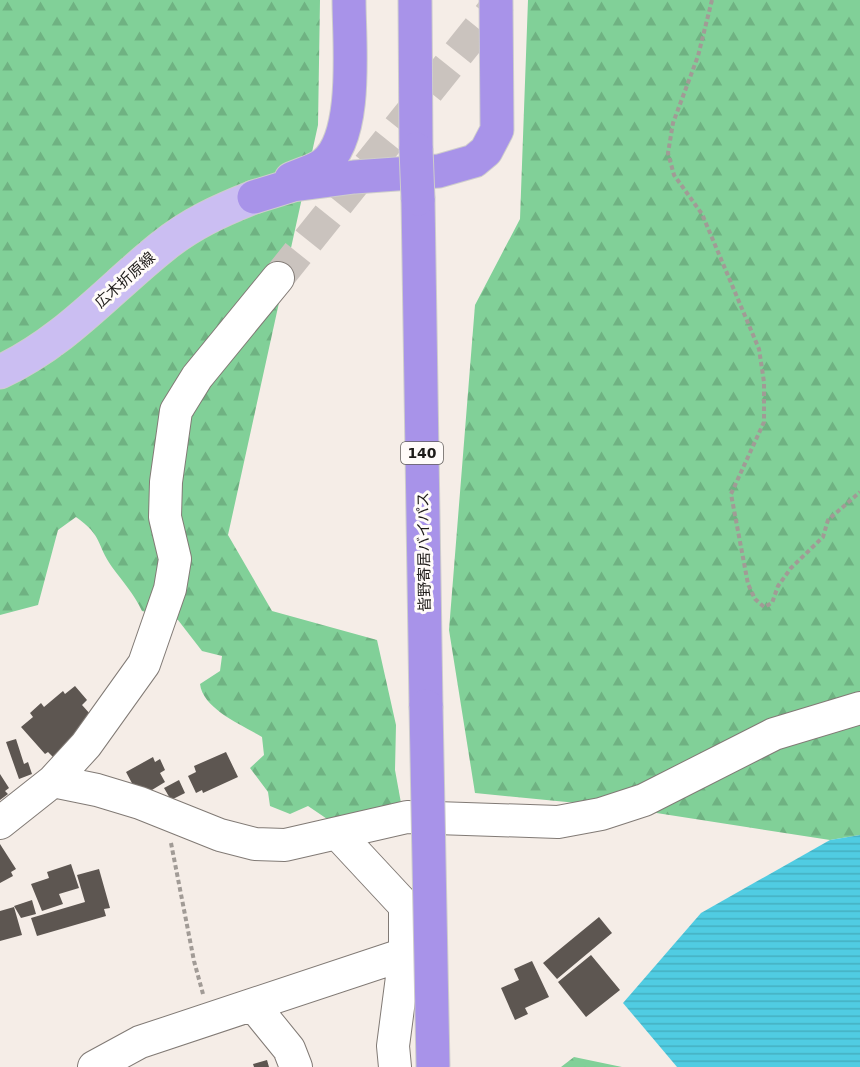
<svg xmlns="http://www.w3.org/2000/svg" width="860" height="1067" font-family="'DejaVu Sans','Noto Sans JP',sans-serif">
	<defs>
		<pattern id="forest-firs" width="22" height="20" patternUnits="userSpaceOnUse" patternTransform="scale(1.5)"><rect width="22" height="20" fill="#81d098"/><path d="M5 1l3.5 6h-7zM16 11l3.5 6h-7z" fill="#6fb282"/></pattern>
		<pattern id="water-rules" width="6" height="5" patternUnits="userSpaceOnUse" patternTransform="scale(1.5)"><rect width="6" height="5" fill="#50cce2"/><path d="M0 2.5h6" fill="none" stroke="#45afc1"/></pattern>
	</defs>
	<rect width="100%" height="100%" fill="#f5ede7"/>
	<path fill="url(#forest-firs)" d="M0,0H320L318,125L228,535L272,611L377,640L396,725L395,770L401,803L339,827L308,806L290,814L270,806L268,792L250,768L264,755L262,737C242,725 203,709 200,684L220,671L222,656L202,651L178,620L142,611C134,594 123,582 112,567C96,544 103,536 76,517L58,530L38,605L0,615Z
		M528,0H860V835L830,840L618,807L475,793L449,630L475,305L520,219Z
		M574,1057L622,1067H561Z"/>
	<path fill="url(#water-rules)" d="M860,835V1067H677L623,1003L701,913L830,840Z"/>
	<path fill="#5d5651" d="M75,686L87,700L82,705L91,715L80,725L83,728L69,740L73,743L55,759L48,752L45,754L21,727L33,717L30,713L41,703L44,707L63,691L65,694Z
		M16,739L24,764L28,762L32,774L19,779L6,742Z
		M226,752L238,777L203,793L202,790L196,793L188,776L196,772L194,766Z
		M153,757L155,762L160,759L165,770L160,773L165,782L147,793L134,787L126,772Z
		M0,774L9,788L5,791L8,794L0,800Z
		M179,780L185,793L171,800L164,788Z
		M0,844L16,869L11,872L13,876L0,883Z
		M71,864L79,888L59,894L63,904L42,911L31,884L49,878L47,872Z
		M99,869L110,908L104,909L106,916L37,936L31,918L85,902L77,875Z
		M32,900L36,914L21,918L14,906Z
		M14,907L22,935L0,941V911Z
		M599,917L612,933L557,979L543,963Z
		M591,955L620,990L586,1017L558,982Z
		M532,961L549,997L525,1008L528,1014L515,1020L501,988L519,980L514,969Z
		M267,1060L269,1067H254L253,1064Z"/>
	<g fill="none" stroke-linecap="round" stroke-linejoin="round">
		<path stroke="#cac3be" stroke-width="32" stroke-dasharray="32 16" stroke-linecap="butt" d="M278,278L501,0"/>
		<defs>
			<path id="minor" d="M53,781L86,745L144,664L170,589L175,559L165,517L166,482L176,411L197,377L278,278
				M0,823L53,781L97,790L140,803L220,835L255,844L285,845L407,817L558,822L601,814L644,800L774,734L860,708
				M338,834L405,906V954L393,1046L395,1067
				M254,1006L289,1049L296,1067
				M94,1067L140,1042L405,954"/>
			<path id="major" d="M0,372C66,341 107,291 162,247C190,224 221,210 254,197"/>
			<path id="highway" d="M415,0L416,149
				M291,179C301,174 315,171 324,164C359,137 349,41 349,0
				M254,197L293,185L354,177L439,171L474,161L486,151L497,130L496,0
				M418,199L426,706"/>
		</defs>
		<use href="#minor" stroke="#817a75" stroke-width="34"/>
		<use href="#major" stroke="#cecdcc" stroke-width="35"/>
		<use href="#highway" stroke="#cecdcc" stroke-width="35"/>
		<path stroke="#a19b96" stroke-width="4" stroke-dasharray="4.5 3" stroke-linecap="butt" d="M712,0L698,56L673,123L668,153L674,175L702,214L759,349L764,382V422L731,494L748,584L755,599L764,607L772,603L778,586L791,568L823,537L828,520L860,492
			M171,843L194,961L203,994"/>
		<use href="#minor" stroke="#fff" stroke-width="32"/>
		<use href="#major" stroke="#cbbef2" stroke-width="33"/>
		<use href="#highway" stroke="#a893e9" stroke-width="33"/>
		<defs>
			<path id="highway-bridge" d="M416,149L418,199
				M426,706L433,1067"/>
		</defs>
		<use href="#highway-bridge" stroke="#cecdcc" stroke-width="35" stroke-linecap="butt"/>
		<use href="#highway-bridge" stroke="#a893e9" stroke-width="33"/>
	</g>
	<g text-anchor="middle" stroke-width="6" stroke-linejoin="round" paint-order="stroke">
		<rect fill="#fffbf9" stroke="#625e5c" stroke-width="1.5" x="401" y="442" width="42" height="22" rx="4.5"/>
		<g font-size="14" font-weight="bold" fill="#1e1b19">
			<text x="422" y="458">140</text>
		</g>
		<g font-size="15" fill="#1e1b19" stroke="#fffbf9">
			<text transform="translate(125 280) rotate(-42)" y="5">広木折原線</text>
			<text transform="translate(424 552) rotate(-91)" y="5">皆野寄居バイパス</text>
		</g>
	</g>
</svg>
